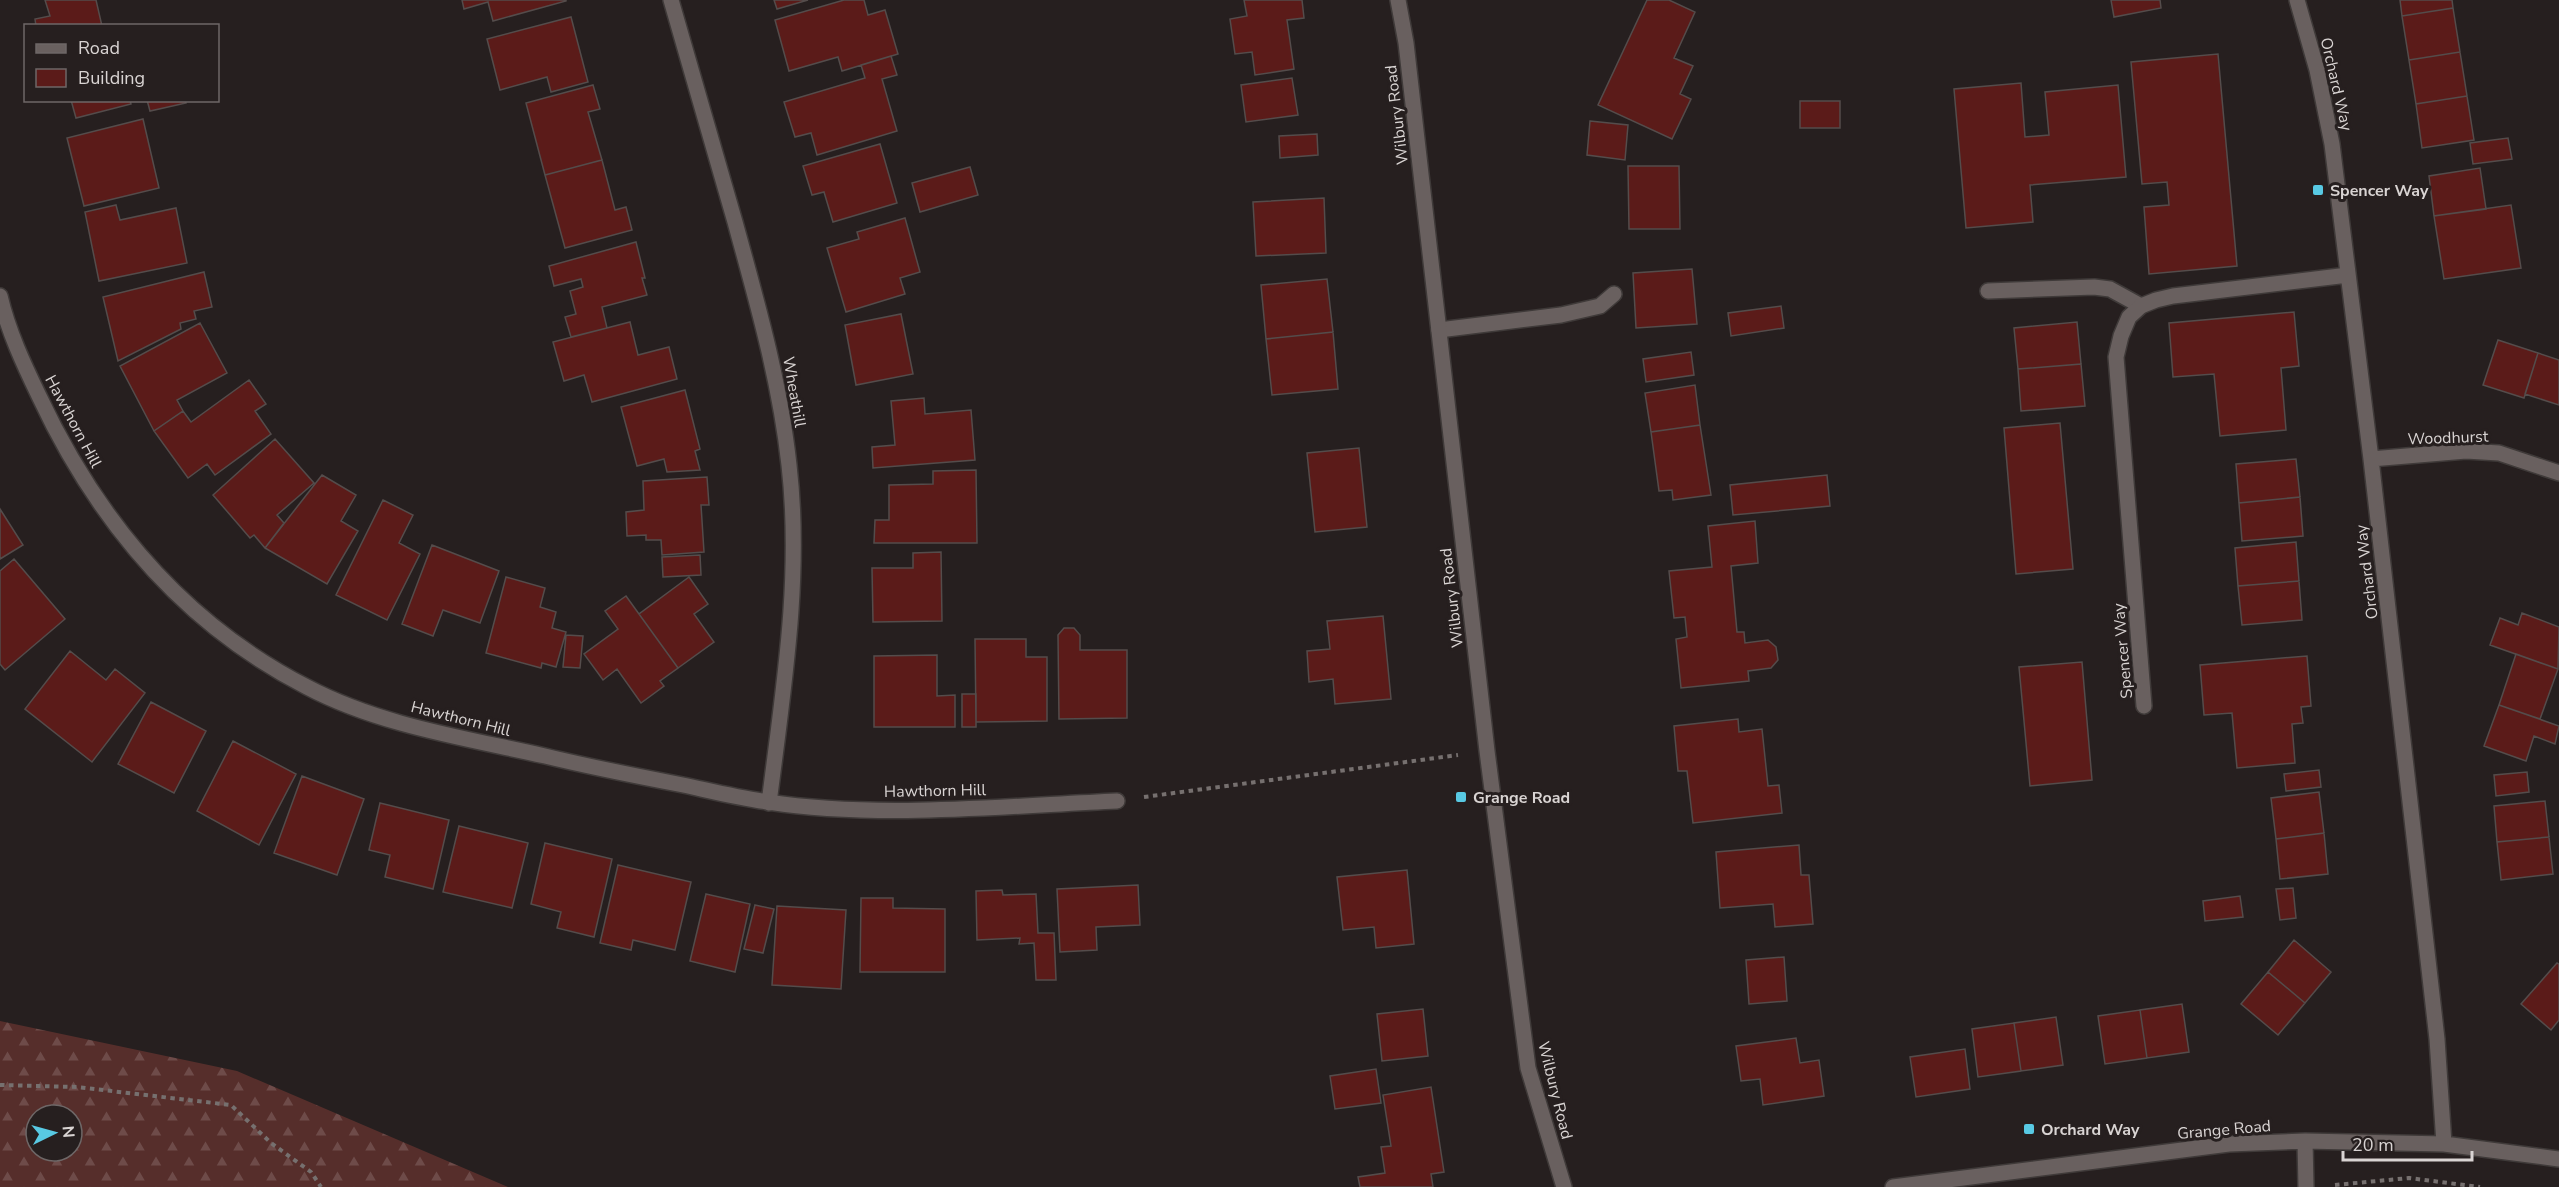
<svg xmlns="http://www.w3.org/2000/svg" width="2559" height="1187" font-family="'Nunito Sans',sans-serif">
	<defs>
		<pattern id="forest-firs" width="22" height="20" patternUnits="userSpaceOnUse" patternTransform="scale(1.5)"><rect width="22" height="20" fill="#562e2b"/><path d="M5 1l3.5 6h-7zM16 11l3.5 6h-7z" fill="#6e4b49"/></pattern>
	</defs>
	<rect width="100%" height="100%" fill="#261f1f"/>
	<path fill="url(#forest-firs)" fill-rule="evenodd" d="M0,1021L237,1071L508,1187H0ZM36,1115H72V1151H36Z"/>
	<path fill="#5b1b19" stroke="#544c4b" stroke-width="1.5" d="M45,0H96L102,26H36L35,19L50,16Z
		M462,0H566V1L493,21L488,2L464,9Z
		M774,0H808L777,9Z
		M844,0H864L868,15L885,10L898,54L842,71L838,57L789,71L775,20Z
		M1244,0H1302L1304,18L1287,20L1294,69L1255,75L1252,52L1235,54L1230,19L1247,16Z
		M1647,0H1669L1695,12L1674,58L1693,66L1680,94L1691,99L1672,139L1598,105Z
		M2111,0H2160L2161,8L2114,17Z
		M2400,0H2452L2453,8L2402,16Z
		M2453,8L2460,52L2409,60L2402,16Z
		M571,17L588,82L551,92L547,77L500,90L487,39Z
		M2460,52L2467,96L2416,104L2409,60Z
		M2218,54L2237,266L2149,274L2144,207L2169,205L2167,182L2142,184L2131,62Z
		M891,56L897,75L882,79L897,131L817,155L811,133L795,137L784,102L865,78L861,65Z
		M1292,78L1298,115L1246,122L1241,85Z
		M2021,83L2025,137L2049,135L2045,92L2118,85L2126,177L2030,185L2033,222L1966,228L1954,89Z
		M593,85L600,109L588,112L602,160L545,175L526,103Z
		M2467,96L2474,140L2422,148L2416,104Z
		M71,100H130L131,104L76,118Z
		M147,100H185L186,103L150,111Z
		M1800,101H1840V128H1800Z
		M143,119L159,188L84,206L67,138Z
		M1590,121L1628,125L1625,160L1587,155Z
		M1317,134L1318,155L1280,158L1279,136Z
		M2508,138L2512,159L2473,164L2470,143Z
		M880,144L897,203L833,222L824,192L812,195L803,166Z
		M602,160L615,210L626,207L632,230L565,248L545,175Z
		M1628,166H1679L1680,229H1629Z
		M970,167L978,195L920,212L912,183Z
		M2480,168L2486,209L2434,216L2429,176Z
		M1324,198L1326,253L1256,256L1253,202Z
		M116,205L120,220L176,208L187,263L99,281L85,212Z
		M2511,205L2521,268L2444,279L2434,216Z
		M905,218L920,272L900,278L905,294L846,312L827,248L859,239L857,232Z
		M636,242L645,278H642L647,295L602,307L607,328L571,337L565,317L576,314L570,291L583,287L581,279L554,286L549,266Z
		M1692,269L1697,324L1636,328L1633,273Z
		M204,272L212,307L194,311L196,319L180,323L181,329L118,361L103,297Z
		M1327,279L1333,332L1266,339L1261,285Z
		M1781,306L1784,328L1731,336L1728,313Z
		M2294,312L2299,366L2281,368L2286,430L2220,436L2214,374L2173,377L2169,323Z
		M901,314L913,374L856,385L845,325Z
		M630,322L638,355L669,347L677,379L592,402L584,375L564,381L553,342Z
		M2077,322L2081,364L2018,369L2014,328Z
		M200,323L227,373L177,400L183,411L154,431L120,366Z
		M1333,332L1338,389L1272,395L1266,339Z
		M2498,340L2538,353L2524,398L2483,385Z
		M1691,352L1694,375L1646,382L1643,359Z
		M2538,353L2559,360V405L2525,394Z
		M2081,364L2085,406L2021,411L2018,369Z
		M249,380L266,404L255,411L271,434L215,475L207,464L188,478L154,431L183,411L191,422Z
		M1695,385L1700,425L1651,432L1645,393Z
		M685,390L700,449L695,451L700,470L667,472L664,459L637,466L621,407Z
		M924,398L925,414L971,410L975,460L873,468L872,447L895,445L891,401Z
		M2060,423L2073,569L2016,574L2004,428Z
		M1700,425L1711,495L1673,500L1672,490L1659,491L1651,432Z
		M275,439L314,483L277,515L284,523L265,548L254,535L250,538L213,495Z
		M1359,448L1367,527L1315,532L1307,453Z
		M2296,459L2300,497L2239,503L2236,464Z
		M976,470L977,543H874L875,520H889V485L933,484V471Z
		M322,475L356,495L341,521L358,531L327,584L265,548Z
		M1827,475L1830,506L1733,515L1730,485Z
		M707,477L709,505H701L704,552L662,555L661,540H646V535L627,536L626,512L644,510L643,481Z
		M2300,497L2303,536L2242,541L2239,503Z
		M383,500L413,515L399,543L420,554L387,620L336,595Z
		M0,509L23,545L0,559Z
		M1755,521L1758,563L1731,566L1737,632H1744L1745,643L1768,640L1776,647L1778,660L1771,668L1748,671L1749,681L1681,688L1676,639L1687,637L1685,617L1674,618L1669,571L1712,567L1708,526Z
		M2296,542L2299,581L2238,586L2235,548Z
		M432,545L499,571L480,623L443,610L433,636L402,624Z
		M941,552L942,621L873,622L872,568H913V553Z
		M700,555L701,575L663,577L662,557Z
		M14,559L65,619L5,670L0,664V571Z
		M506,577L545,588L540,607L556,612L552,628L566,632L556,667L542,663L541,668L486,653Z
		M689,577L708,604L694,614L714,642L678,668L639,614Z
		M2299,581L2302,620L2242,625L2238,586Z
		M626,596L678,668L660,681L664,686L641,703L617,669L603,680L584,654L618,629L605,611Z
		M2522,613L2559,627L2558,669L2490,645L2500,618L2518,625Z
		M1383,616L1391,699L1335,704L1333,679L1309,682L1307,651L1330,649L1327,621Z
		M1064,628H1074L1080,635V650H1127V718L1059,719L1058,635Z
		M566,635L583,636L580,668L563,667Z
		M975,639H1026V657H1047V721L976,722Z
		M70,651L106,680L115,669L145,693L92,762L25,709Z
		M2516,654L2558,669L2540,719L2499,705Z
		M937,655V696L955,695V727H874V656Z
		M2307,656L2311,706L2301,707L2303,723L2292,724L2295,763L2237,768L2232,713L2204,715L2200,665Z
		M2082,662L2092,780L2030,786L2019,667Z
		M962,694H976V727H962Z
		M151,702L206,731L174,793L118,764Z
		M2499,705L2559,726L2555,744L2534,736L2526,761L2484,746Z
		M1738,719L1739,732L1762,729L1768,786L1779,785L1782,813L1693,823L1687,771H1678L1674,726Z
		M233,741L296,774L259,845L197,811Z
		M2319,770L2321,787L2286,791L2284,774Z
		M2527,772L2529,792L2496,796L2494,775Z
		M302,776L364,799L337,875L274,853Z
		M2319,792L2324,833L2276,839L2271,798Z
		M2545,801L2549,837L2497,842L2494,806Z
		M380,803L449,820L433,889L385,877L390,855L369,850Z
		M459,826L528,843L512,908L443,892Z
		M2324,833L2328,874L2280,879L2276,839Z
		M2549,837L2553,874L2501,880L2497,842Z
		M545,843L612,859L594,937L557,928L561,912L531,904Z
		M1799,845L1801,875H1809L1813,924L1775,927L1773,904L1720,908L1716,852Z
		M618,865L691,882L675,950L633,940L631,950L600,943Z
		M1407,870L1414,944L1376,948L1374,927L1343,930L1337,877Z
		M1138,885L1140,925L1096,927L1097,950L1060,952L1057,889Z
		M2293,888L2296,918L2280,920L2276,889Z
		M1002,890L1003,895L1036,894L1038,933H1054L1056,980H1036L1034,943L1019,944L1020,938L977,940L976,891Z
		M706,894L750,904L735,972L690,961Z
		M2240,896L2243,917L2205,921L2203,901Z
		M861,898H893V908L945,909V972H860Z
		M755,905L774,909L763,953L744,949Z
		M777,906L846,910L841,989L772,985Z
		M2294,940L2331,972L2305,1003L2268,972Z
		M1784,957L1787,1001L1749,1004L1746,960Z
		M2557,963L2559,964V1020L2551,1030L2521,1004Z
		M2268,972L2305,1003L2278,1035L2241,1004Z
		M2182,1004L2189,1052L2147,1058L2140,1010Z
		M1423,1009L1428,1056L1382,1061L1377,1014Z
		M2140,1010L2147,1058L2105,1064L2098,1016Z
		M2056,1017L2063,1065L2021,1071L2014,1023Z
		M2014,1023L2021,1071L1978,1077L1972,1029Z
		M1796,1038L1800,1063L1819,1060L1824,1096L1763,1105L1760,1079L1741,1081L1736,1046Z
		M1965,1049L1970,1089L1916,1097L1910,1057Z
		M1376,1069L1381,1103L1335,1109L1330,1076Z
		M1431,1087L1444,1172L1431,1174L1433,1187H1360L1358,1177L1385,1173L1381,1147L1391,1146L1383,1095Z"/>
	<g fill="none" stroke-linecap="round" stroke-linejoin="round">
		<defs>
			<path id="lane" d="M1988,291L2094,287L2110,289L2141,306
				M1439,330L1561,315L1600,306L1614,294"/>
			<path id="street" d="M671,0C692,74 714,148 735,222C757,302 780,382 789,465C802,578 783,691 769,803
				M2297,0L2317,70L2332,144L2371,459L2437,1039L2444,1144
				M0,296C8,331 24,365 39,396C97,520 184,624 307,687C379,725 465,738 545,756C590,767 636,776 683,785C711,791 739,798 768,802C878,819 1006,806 1117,801
				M2371,459L2466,451L2499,453L2559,473
				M2144,706L2116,357L2121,336L2129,317L2141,306L2156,300L2173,296L2348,275
				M2305,1141L2306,1187
				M1893,1187L2229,1144L2305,1141L2444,1144L2559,1159"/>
			<path id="secondary" d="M1398,0L1406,43L1487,751L1528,1068L1564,1187"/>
		</defs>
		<use href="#lane" stroke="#3f3a39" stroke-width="18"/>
		<use href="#street" stroke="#3f3a39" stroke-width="18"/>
		<use href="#secondary" stroke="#3f3a39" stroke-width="18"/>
		<path stroke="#76706f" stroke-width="4" stroke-dasharray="4.5 4.5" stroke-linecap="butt" d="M1144,797L1458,755
			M0,1085L77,1087L231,1105L271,1143L311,1172L321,1187
			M2335,1185L2409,1178L2480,1187"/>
		<use href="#lane" stroke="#69605f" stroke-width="15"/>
		<use href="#street" stroke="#69605f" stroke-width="15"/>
		<use href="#secondary" stroke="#69605f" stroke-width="15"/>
	</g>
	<g fill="#58c9e3" stroke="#261f1f" stroke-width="2">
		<rect x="2312" y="184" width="12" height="12" rx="3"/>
		<rect x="1455" y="791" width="12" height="12" rx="3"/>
		<rect x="2023" y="1123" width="12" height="12" rx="3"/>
	</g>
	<g text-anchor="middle" stroke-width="6" stroke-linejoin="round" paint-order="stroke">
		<g font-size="16" fill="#d9d4d3" stroke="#261f1f">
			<text transform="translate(2337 84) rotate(77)" y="6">Orchard Way</text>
			<text transform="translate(1396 115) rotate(-97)" y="6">Wilbury Road</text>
			<text transform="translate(795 392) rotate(80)" y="6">Wheathill</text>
			<text transform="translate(74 421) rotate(62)" y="6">Hawthorn Hill</text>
			<text transform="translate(2448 437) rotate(-2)" y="6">Woodhurst</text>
			<text transform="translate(2366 572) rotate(-97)" y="6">Orchard Way</text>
			<text transform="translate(1451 598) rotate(-97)" y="6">Wilbury Road</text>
			<text transform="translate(2122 651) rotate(-95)" y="6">Spencer Way</text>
			<text transform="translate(461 718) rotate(14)" y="6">Hawthorn Hill</text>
			<text transform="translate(935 790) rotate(-1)" y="6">Hawthorn Hill</text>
			<text transform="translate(1556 1090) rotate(76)" y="6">Wilbury Road</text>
			<text transform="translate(2224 1129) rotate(-5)" y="6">Grange Road</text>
		</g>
		<g font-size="16" font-weight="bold" fill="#d9d4d3" stroke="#261f1f" text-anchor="start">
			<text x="2330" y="196">Spencer Way</text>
			<text x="1473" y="803">Grange Road</text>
			<text x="2041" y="1135">Orchard Way</text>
		</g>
	</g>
	<rect x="24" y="24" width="195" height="78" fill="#261f1f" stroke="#6e6767" stroke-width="1.5"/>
	<rect x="36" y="44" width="30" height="9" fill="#69605f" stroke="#6e6767" stroke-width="1.5"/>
	<text x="78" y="54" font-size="18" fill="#d9d4d3">Road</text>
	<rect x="36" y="69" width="30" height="18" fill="#5b1b19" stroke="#6e6767" stroke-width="1.5"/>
	<text x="78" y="84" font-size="18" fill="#d9d4d3">Building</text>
	<g transform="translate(54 1133) rotate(85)"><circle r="28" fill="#261f1f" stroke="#6e6767" stroke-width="1.5"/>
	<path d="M0-4.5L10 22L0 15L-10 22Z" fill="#58c9e3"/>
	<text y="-9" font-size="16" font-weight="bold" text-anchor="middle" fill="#d9d4d3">N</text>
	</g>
	<path d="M2343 1151v9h129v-9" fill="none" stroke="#d9d4d3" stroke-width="3"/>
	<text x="2352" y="1151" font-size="18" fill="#d9d4d3" stroke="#261f1f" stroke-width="4.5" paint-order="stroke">20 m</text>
</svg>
